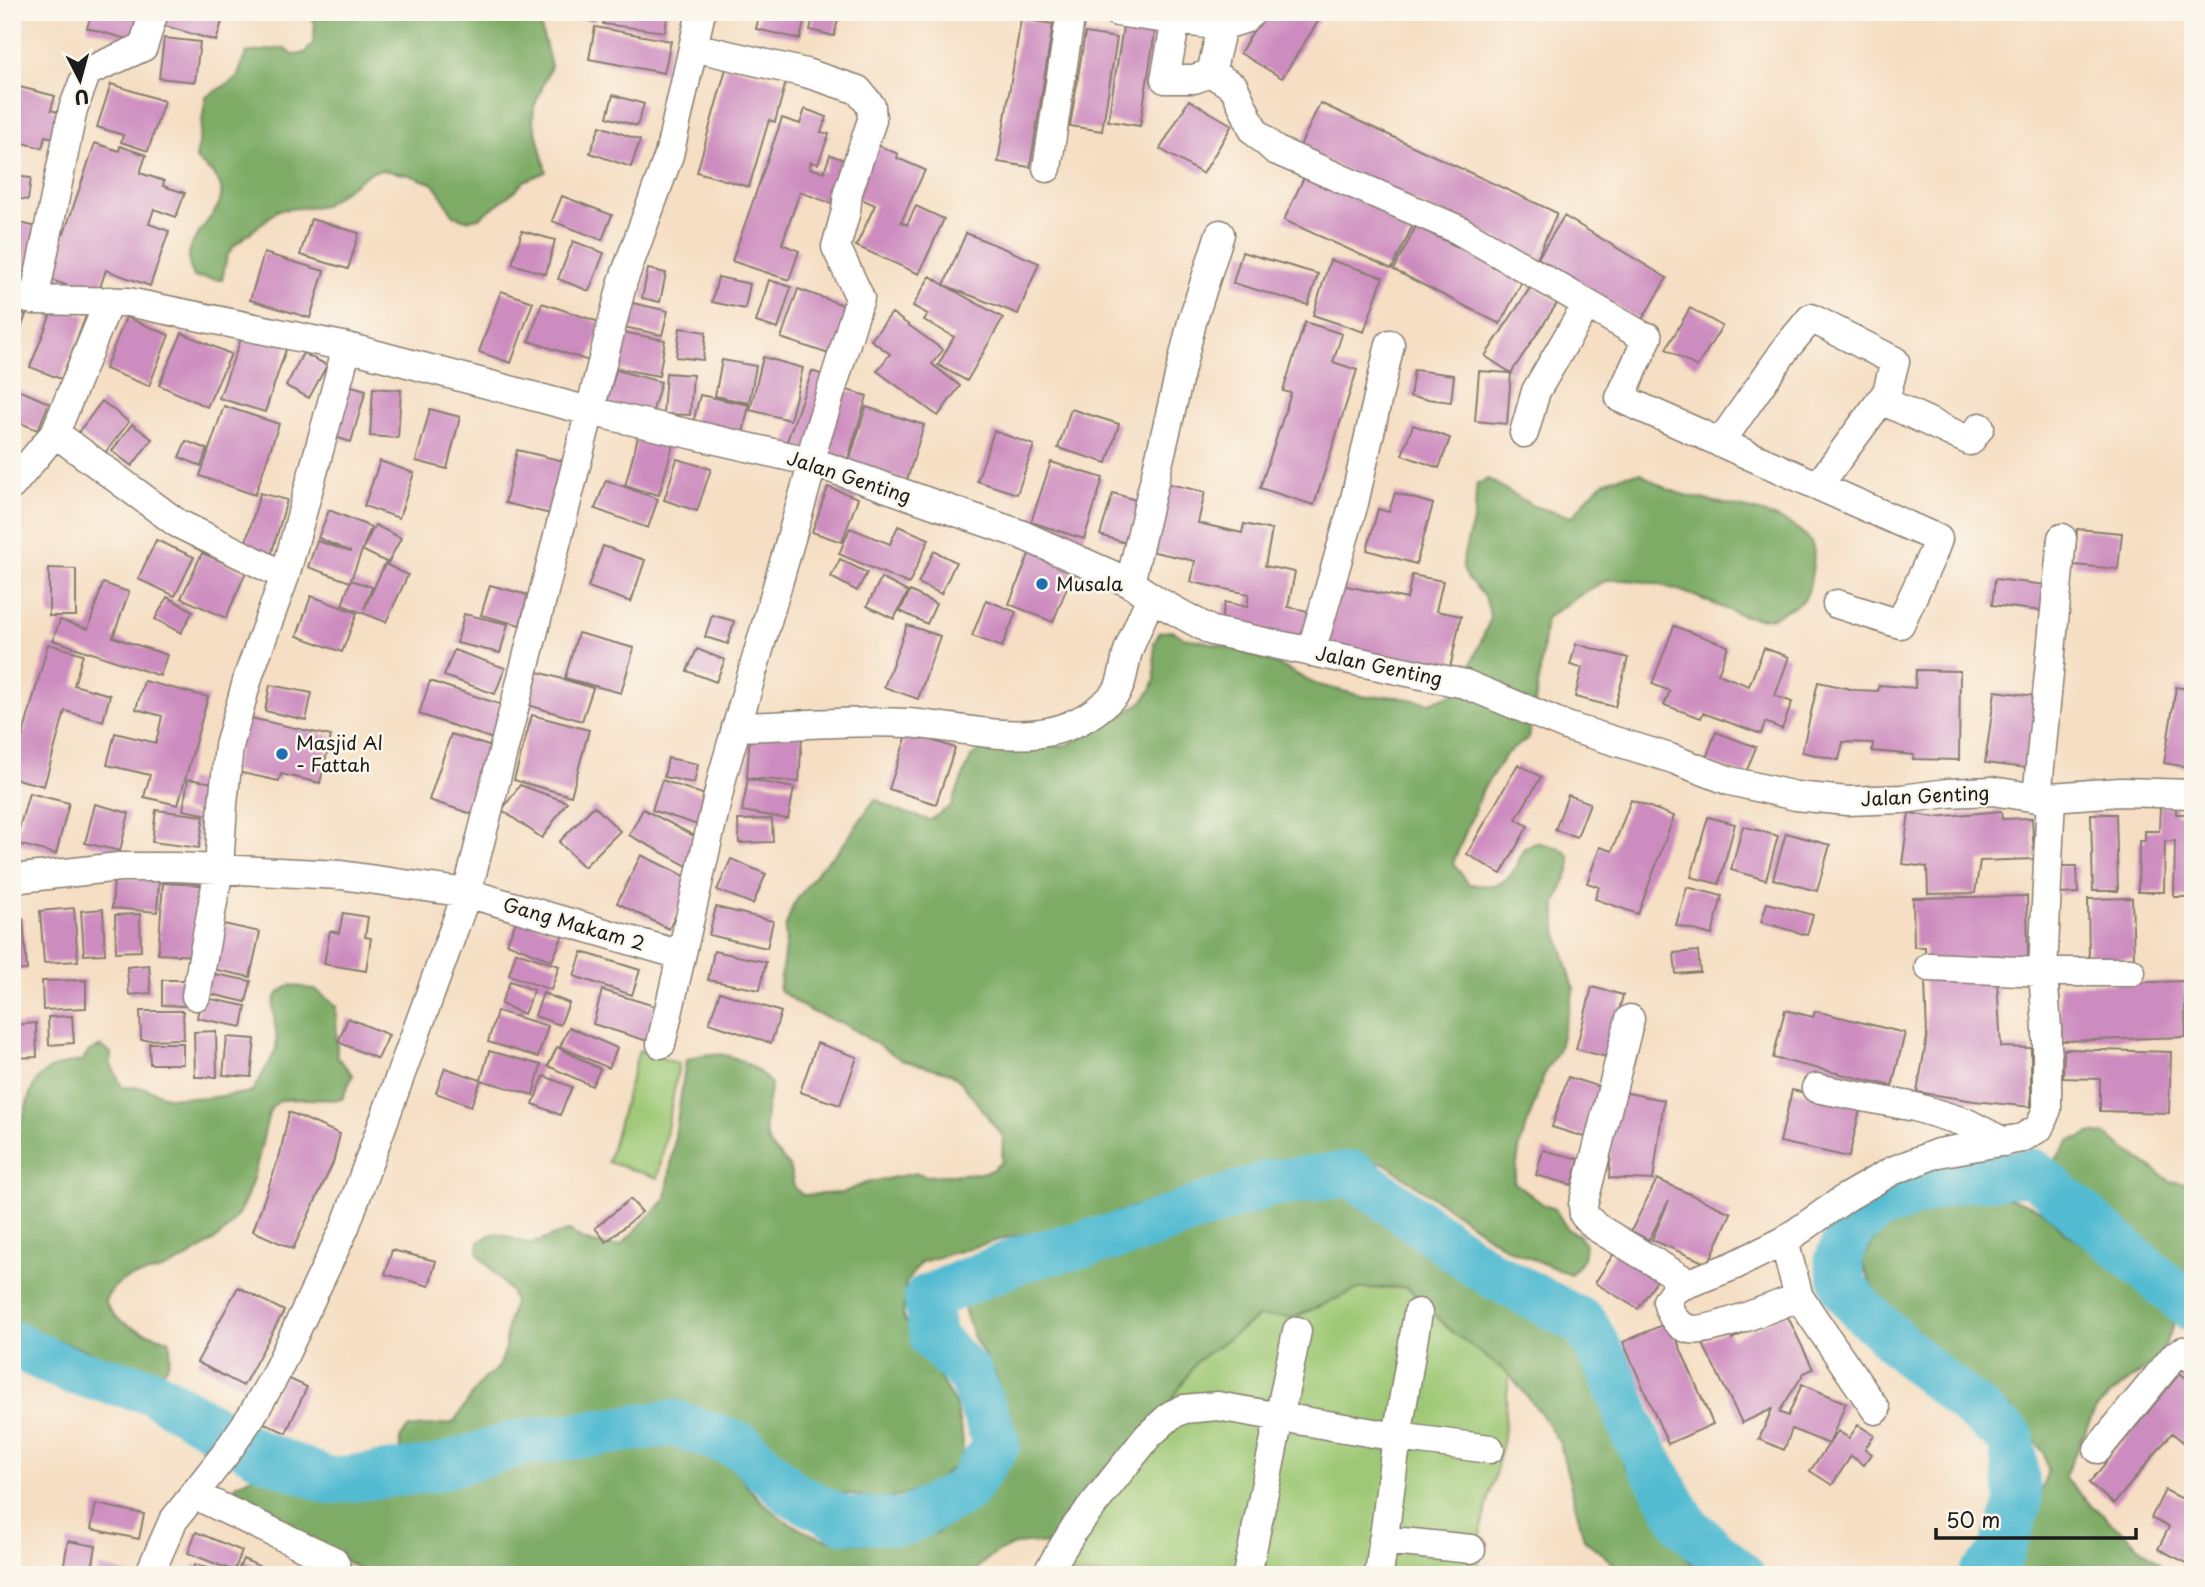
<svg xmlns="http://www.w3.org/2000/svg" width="2205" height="1587" font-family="'Playpen Sans',sans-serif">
	<rect width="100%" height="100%" fill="#fbf7ec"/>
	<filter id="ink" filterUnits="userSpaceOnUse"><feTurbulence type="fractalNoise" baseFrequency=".0143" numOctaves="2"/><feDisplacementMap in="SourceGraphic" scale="14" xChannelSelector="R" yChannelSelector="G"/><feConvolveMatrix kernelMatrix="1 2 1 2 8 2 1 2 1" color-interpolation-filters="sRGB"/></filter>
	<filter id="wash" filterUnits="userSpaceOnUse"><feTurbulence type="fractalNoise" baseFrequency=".00686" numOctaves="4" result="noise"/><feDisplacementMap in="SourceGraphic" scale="28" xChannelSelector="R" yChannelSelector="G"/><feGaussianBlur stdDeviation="1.57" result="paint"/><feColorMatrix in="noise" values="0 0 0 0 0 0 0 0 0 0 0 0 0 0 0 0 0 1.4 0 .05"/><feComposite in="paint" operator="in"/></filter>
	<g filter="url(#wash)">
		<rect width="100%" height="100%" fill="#f5dec3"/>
		<path fill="#9ec874" stroke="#5d7248" stroke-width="2" d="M639,1050L679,1064L658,1178L608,1162Z
			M1407,1287L1451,1331L1509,1374L1502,1447L1482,1525L1478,1575H1064L1129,1454L1169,1404L1197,1361L1259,1317H1295L1358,1289Z"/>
		<path fill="#7eac66" stroke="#4d6441" stroke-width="2" d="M306,12H537L551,66L534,107L533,119L546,172L524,181L516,190L479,218L466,220L454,216L434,184L409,175L382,170L371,172L323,206L278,210L234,246L227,256L222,280L194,277C172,238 227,218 221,188C219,176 204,167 196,159L206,97L237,78L246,53L284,48L293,55L305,53L313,44L315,23Z
			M1641,473C1686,511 1758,496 1804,534C1817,545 1814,557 1812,572C1808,594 1809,600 1788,609C1782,612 1775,617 1769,618C1747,623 1700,596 1678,590C1656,583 1632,579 1610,580C1598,581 1558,610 1546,618L1539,680L1528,739L1507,753L1483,789L1453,863L1469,884C1504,890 1512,880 1524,848L1536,842L1560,848L1570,856V869L1556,903V927L1574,989L1558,1051L1545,1072L1520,1145L1514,1182L1544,1205L1555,1209L1568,1230L1579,1235L1585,1245L1583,1258L1571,1275L1506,1248L1384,1163L1330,1160L1243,1171L1075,1226L1009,1237L921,1262L906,1283L903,1317L955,1404L963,1439L962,1454L956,1465L930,1486L904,1495L881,1499L833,1492L800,1477L734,1431L698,1418L625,1409L586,1413L551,1425L442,1451L420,1460L408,1459L401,1450L400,1438L408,1428L453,1423L483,1379L494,1372L501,1362L505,1350L507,1327L514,1302L510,1291L478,1254L479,1242C504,1221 508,1244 532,1243C544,1242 555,1232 570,1231C584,1244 602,1246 621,1245L666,1199L686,1060C719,1046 748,1058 771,1084C768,1101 760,1129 770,1145C775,1154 785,1158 789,1167C795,1181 789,1185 803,1195L842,1193L866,1183L916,1173L928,1176L980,1173L992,1170L1002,1162L1003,1137L960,1081L950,1073L902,1060L846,1025L808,1010L779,990L786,941L785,929L793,905L819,869L840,849L875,799L898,811L930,820L951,806L971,757L981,751L1067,745L1111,722L1143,701L1151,690L1155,679L1154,643L1160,632L1173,631L1183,637L1233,648L1281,666L1315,684L1366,697L1392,696L1430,703L1460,691L1490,620C1489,586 1465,586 1463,567C1461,553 1473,528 1475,512C1476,503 1475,494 1477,484L1488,479L1533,506L1572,517C1597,486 1600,477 1641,473Z
			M291,985L316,990L336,1006L337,1057L353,1075L342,1099C327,1101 287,1096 278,1102C275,1104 273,1107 270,1110C259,1149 255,1194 230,1226C217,1241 177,1266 158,1271C132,1278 119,1274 105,1301C114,1326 146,1333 170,1340C171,1356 171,1374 151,1378C134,1382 113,1362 98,1355C85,1349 70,1345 57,1340C42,1334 29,1325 12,1322V1122L22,1123C32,1081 37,1067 81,1061L89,1051L101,1046L111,1053V1065L122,1087L146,1088L167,1097L207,1098L252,1092C258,1081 273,1059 276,1048C281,1023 259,999 291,985Z
			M2092,1133L2104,1134L2170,1181L2193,1185V1276L2146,1250L2103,1213L2054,1161L2069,1141Z
			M1338,1192L1350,1194L1363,1199L1408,1227L1438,1257L1491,1296L1564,1324L1606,1393L1624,1465L1657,1509L1661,1521L1674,1543L1701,1575H1627L1584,1539L1560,1444L1540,1412L1509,1374L1451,1331L1407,1287L1358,1289L1295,1317H1258L1197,1361L1169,1404L1129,1454L1077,1551C1046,1545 1026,1535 997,1553C986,1560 979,1564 973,1575H367L345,1560L242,1508L235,1485L254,1476L322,1490L368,1492L447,1474L553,1455L677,1439L727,1450C750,1506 804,1544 864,1544L937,1533L983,1494L1008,1423L996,1375L974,1338L960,1297L968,1288L1076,1258L1132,1245L1155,1234L1272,1200Z
			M1999,1197C2015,1199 2031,1204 2045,1213C2052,1219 2058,1226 2065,1232C2104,1258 2142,1287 2174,1323L2160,1356L2152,1364L2111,1394L2095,1410L2064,1478L2090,1504L2160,1564L2164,1575H1997L2031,1525L2048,1469L2044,1454L2012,1408L1988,1393L1920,1335C1894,1320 1870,1290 1862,1261L1883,1226L1893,1219L1970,1200Z"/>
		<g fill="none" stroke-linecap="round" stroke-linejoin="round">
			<path stroke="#53bbd1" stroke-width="47" d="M12,1344L71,1371L151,1391L257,1453L330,1481L433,1469L520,1443L674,1423L743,1447L791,1493L843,1520L905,1522L965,1491L997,1444L970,1375L933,1338L927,1298L1024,1258L1126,1234L1271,1183L1353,1174L1489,1273L1584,1323L1610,1369L1637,1440L1686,1526L1741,1575
				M1982,1575L1999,1558L2019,1502L2011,1438L1921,1365L1862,1310L1844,1288L1838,1260L1852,1228L1879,1207L1954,1180L2033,1172L2193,1309"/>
		</g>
		<g id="blocks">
			<path fill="#cd8cbf" d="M92,12H142L134,41L87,28Z
				M166,12H225L216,41L162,25Z
				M556,12H597L595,22Z
				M605,12H668L665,32L603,24Z
				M760,12L806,14L800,39L756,29Z
				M814,12H840L834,36L810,30Z
				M1265,12H1324L1282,78L1240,53Z
				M1021,19L1053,24L1030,167L998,162Z
				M595,27L671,41L664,73L589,59Z
				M1123,27L1155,32L1140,126L1108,121Z
				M1085,33L1117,38L1102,131L1070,126Z
				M164,38L200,42L195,82L159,78Z
				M727,65L786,82L775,122L769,120L749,187L697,172Z
				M111,84L164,101L148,151L121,142L123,135L97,127Z
				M12,85L55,96L51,110L64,114L58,139L45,136L42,148L12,140Z
				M613,95L644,104L637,126L607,117Z
				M1189,100L1232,125L1203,174L1160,149Z
				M1320,103L1557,213L1537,258L1299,148Z
				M805,109L827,117L821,132L829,134L818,164L811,162L809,168L824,172L830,155L854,163L839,206L800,192L782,244L799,251L789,280L732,261L782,118L800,124Z
				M600,126L640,140L631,167L590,153Z
				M95,143L119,151L120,146L146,155L140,173L164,181L163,186L185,193L176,217L154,209L149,224L169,231L150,286L106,270L97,296L40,276L55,231L64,234Z
				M873,143L898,154L897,158L925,170L901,222L907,225L916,206L944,219L919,274L856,246L875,205L850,194Z
				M1305,175L1413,225L1392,269L1284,220Z
				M12,176L31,178L28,200L12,198Z
				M562,196L612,215L602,240L552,221Z
				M1564,216L1667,278L1641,321L1538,258Z
				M311,219L359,233L348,269L300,255Z
				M12,221L41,228L30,273L12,269Z
				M1416,226L1523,280L1500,324L1394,270Z
				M522,231L555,240L546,274L512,264Z
				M966,233L1039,263L1018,314L944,285L1003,318L967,381L938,365L954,337L924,320L928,314L913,306L930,276L944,285Z
				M573,241L604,253L589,291L558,279Z
				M1242,252L1318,274L1308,305L1233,283Z
				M264,253L324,271L310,318L250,300Z
				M1330,260L1383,277L1364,332L1313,315Z
				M648,269L666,273L660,302L642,298Z
				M718,277L750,284L745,309L712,302Z
				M769,280L791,287L778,329L756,322Z
				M1532,285L1558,302L1511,373L1507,424L1475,421L1479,371L1511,373L1485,356Z
				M798,289L852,308L835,356L781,338Z
				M501,291L533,302L511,363L479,352Z
				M624,301L668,311L662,335L619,326Z
				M542,303L602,323L589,361L529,341Z
				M55,304L86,316L61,379L30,367Z
				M1690,308L1722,326L1697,367L1666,349Z
				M12,310L26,315L12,350Z
				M892,313L943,350L932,364L960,386L938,416L877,371L890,354L871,340Z
				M126,317L169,335L149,386L105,369Z
				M1305,322L1342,334L1333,362L1357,370L1314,505L1260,488L1291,393L1283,391Z
				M245,328L288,343L265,412L219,398Z
				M680,328L706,332L703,360L676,357Z
				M616,331L665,340L659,376L609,367Z
				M182,333L231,354L207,407L159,385Z
				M303,353L327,365L309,398L286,386Z
				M763,357L803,368L790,420L750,410Z
				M722,360L756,366L749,403L715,396Z
				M616,370L661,382L650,421L605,408Z
				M1414,370L1454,375L1451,402L1410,397Z
				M812,371L834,379L808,452L786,444Z
				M666,373L693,375L690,415L663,414Z
				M344,384L366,390L351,442L328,435Z
				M12,387L49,403L38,430L12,420Z
				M837,387L867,396L847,462L816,452Z
				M373,388L401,390L398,438L370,436Z
				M700,395L749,405L743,433L693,423Z
				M102,401L129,422L105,453L78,433Z
				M224,406L279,424L255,495L200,476Z
				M866,407L924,425L907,480L849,462Z
				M430,409L460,417L447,469L416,461Z
				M1071,409L1119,424L1107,463L1058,448Z
				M132,424L152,439L132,466L112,451Z
				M1413,425L1450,438L1439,468L1402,455Z
				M994,431L1034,445L1017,494L977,481Z
				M639,433L674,442L659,495L625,486Z
				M186,441L207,449L201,466L179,457Z
				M517,450L568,462L555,515L505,503Z
				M677,459L711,469L697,511L664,500Z
				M380,461L414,473L399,518L364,506Z
				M1051,462L1103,478L1084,539L1031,522Z
				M606,480L658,499L648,528L595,509Z
				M1165,483L1205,492L1198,523L1242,533L1244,524L1272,530L1265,566L1295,572L1288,607L1313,612L1307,643L1220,625L1225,602L1247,607L1249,594L1191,582L1195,561L1150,551Z
				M828,487L858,498L842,542L812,532Z
				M260,493L287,500L270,559L243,552Z
				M1113,493L1142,502L1129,544L1100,535Z
				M1395,493L1433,504L1416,564L1367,550L1378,509L1389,512Z
				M329,510L371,527L350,582L308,567L317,541L351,552L318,538Z
				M375,525L401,538L388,563L362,550Z
				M898,526L929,539L909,584L839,554L850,528L890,544Z
				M2077,529L2122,533L2118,569L2074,565Z
				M156,540L194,557L175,596L138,579Z
				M603,546L645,560L631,602L588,587Z
				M1032,547L1076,565L1053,622L1009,604Z
				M934,551L956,562L941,594L918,583Z
				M202,553L246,572L226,618L181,598Z
				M840,559L867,573L857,591L831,577Z
				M385,564L408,575L386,622L342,605L351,580L372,587L364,609Z
				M49,568L76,569V616H49Z
				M1412,575L1443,581L1436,611L1461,616L1449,673L1324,646L1342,585L1407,599Z
				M881,578L908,592L894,619L867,606Z
				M1995,579L2046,585L2043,611L1992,605Z
				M103,583L129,592L113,637L167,655L160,676L53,640L60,620L88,629Z
				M490,585L528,595L520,625L481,615Z
				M910,591L936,604L927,624L900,611Z
				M311,596L357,613L342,652L297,636Z
				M167,597L193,611L181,633L155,619Z
				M986,600L1016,612L1002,647L972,636Z
				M464,614L508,624L500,653L457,643Z
				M712,615L734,621L728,644L705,637Z
				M907,625L940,636L918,699L884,687Z
				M1674,626L1728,646L1718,674L1749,686L1764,648L1789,657L1775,696L1792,702L1782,729L1765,722L1761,734L1703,713L1701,718L1664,705L1670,691L1652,684Z
				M578,633L634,648L621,693L565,678Z
				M48,644L83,654L74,685L110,695L103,721L65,711L44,786L12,778V775Z
				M1576,644L1628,658L1615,707L1575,697L1582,668L1570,665Z
				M697,649L725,660L716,682L687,671Z
				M454,650L505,668L495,694L444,676Z
				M1916,670L1960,671L1959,760L1913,759L1914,755L1872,751L1873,743L1843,742L1839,760L1802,752L1818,682L1855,690L1878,691L1879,685L1915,688Z
				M535,671L593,688L582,721L525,704Z
				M144,681L208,697L178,805L144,797L150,775L107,765L115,733L156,743L162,716L136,709Z
				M430,681L505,706L493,739L419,714Z
				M270,685L312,693L306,720L265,711Z
				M2176,687L2193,690V768L2164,763Z
				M1995,691L2036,696L2026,768L1985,763Z
				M532,715L589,730L571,796L514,780Z
				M246,717L331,736L320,783L281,774L279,781L233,771Z
				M750,732L802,736L799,782L747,778Z
				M908,732L955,748L936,804L889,789Z
				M1716,732L1756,747L1745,775L1705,761Z
				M451,734L498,749L475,815L429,800Z
				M668,758L698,764L694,783L664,777Z
				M1518,764L1541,777L1516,819L1528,826L1501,874L1467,854Z
				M188,779L221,784L215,816L183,810Z
				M748,779L794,788L788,819L742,811Z
				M662,780L714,798L704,827L652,810Z
				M520,785L567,802L542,838L502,810Z
				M29,793L69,803L56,854L15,843Z
				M1568,795L1590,803L1577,837L1555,830Z
				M1631,800L1674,816L1638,914L1595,899L1599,887L1587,883L1600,847L1612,851Z
				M95,804L129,813L120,851L85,843Z
				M594,806L620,831L584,867L559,842Z
				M2160,806H2176V814H2193V897H2174L2175,841H2165L2164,892H2138L2139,841H2145V831H2159Z
				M643,809L702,840L687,866L629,835Z
				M156,810L204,816L199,848L152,842Z
				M2001,811L2002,819L2032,818L2034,859L1980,861L1975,893L1928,894L1927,867L1902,864L1909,813L1934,817Z
				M2091,814H2116L2118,891H2093Z
				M1708,817L1735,824L1719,884L1691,877Z
				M772,819L773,842L739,843L738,820Z
				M1743,826L1778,836L1766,880L1731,870Z
				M1786,833L1830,845L1817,891L1773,879Z
				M641,855L693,880L669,929L617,903Z
				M731,859L766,874L753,904L717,890Z
				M2059,866H2077L2078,893L2060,894Z
				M114,878L159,881L157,912L112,908Z
				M163,883L201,885L197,956L158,954Z
				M1687,887L1722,896L1712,935L1676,925Z
				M2027,896L2028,958L1925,960V947H1914L1913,898Z
				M2132,898L2134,958L2089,959L2088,899Z
				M1767,903L1813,915L1807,935L1761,922Z
				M716,907L773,921L767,948L709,935Z
				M74,908L78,961L44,963L40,911Z
				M103,909L105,954L84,955L81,911Z
				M343,913L368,917L365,937L371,938L366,971L324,964L330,931L339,933Z
				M140,914L141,951L116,952L115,915Z
				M518,917L563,935L552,961L507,943Z
				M12,918H23L27,970L12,971Z
				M219,923L260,932L250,977L208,968Z
				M714,951L766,962L760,990L708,980Z
				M1698,951L1700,972L1676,974L1674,953Z
				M516,952L559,966L551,990L509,975Z
				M582,952L640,970L632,995L574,976Z
				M149,965L151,993L129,995L127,967Z
				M210,973L251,981L246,1002L206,993Z
				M1972,978L1997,981L2001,1047L2031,1048V1107L1974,1101L1917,1092L1927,1037L1925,980Z
				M86,980V1008L43,1010L42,981Z
				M162,980H186L185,1006L162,1005Z
				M510,981L534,990L524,1014L501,1004Z
				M2184,981L2186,1037L2061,1041L2059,985Z
				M1592,987L1623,995L1607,1057L1576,1049Z
				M602,990L661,1008L651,1042L593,1024Z
				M720,992L781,1012L771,1043L709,1023Z
				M543,993L569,1003L560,1025L535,1016Z
				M201,997L246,1006L242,1027L197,1018Z
				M1785,1010L1813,1017L1815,1011L1905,1033L1892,1086L1773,1058Z
				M140,1011H183L184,1039L141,1040Z
				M497,1011L548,1026L538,1057L488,1042Z
				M72,1016L74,1043L49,1045L48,1017Z
				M348,1018L389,1035L378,1059L338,1042Z
				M36,1023L37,1057L12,1058V1025Z
				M569,1027L617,1048L609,1068L560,1047Z
				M216,1031L217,1077H195L194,1032Z
				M227,1037L255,1039L251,1077L223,1075Z
				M149,1043H183V1064H150Z
				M817,1043L857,1057L840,1105L800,1092Z
				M557,1047L600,1069L592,1086L548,1066Z
				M2064,1049L2171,1052L2169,1113L2100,1111V1079L2063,1078Z
				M489,1051L541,1065L533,1095L481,1080Z
				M445,1068L481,1080L471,1106L436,1093Z
				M544,1076L572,1087L560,1115L533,1104Z
				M1568,1077L1603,1088L1587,1138L1552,1127Z
				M1792,1090L1861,1105L1849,1157L1780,1142Z
				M1622,1092L1664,1100L1653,1180L1609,1178L1612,1135Z
				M289,1112L340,1134L333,1163L293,1249L253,1231L280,1154Z
				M1543,1150L1579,1159L1572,1185L1536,1175Z
				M1657,1179L1731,1213L1708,1264L1652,1240L1669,1200L1649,1240L1631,1231Z
				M630,1199L642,1212L606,1242L595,1228Z
				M392,1250L436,1261L429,1286L385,1274Z
				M1616,1250L1659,1277L1638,1309L1595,1283Z
				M238,1287L284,1311L243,1386L197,1362Z
				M1786,1313L1813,1369L1804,1373L1779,1412L1788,1416L1802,1384L1846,1403L1829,1444L1792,1429L1784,1450L1759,1439L1772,1409L1742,1423L1702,1342L1727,1330L1732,1339Z
				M1669,1322L1713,1424L1668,1444L1623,1342Z
				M2180,1373L2193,1384V1450L2172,1433L2114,1504L2089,1483Z
				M283,1376L307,1387L286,1433L262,1422Z
				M1858,1425L1874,1435L1865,1449L1872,1454L1864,1465L1851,1456L1832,1485L1810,1471L1838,1431L1849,1438Z
				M2165,1490L2193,1504V1566L2158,1549L2169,1527L2151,1518Z
				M96,1504L144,1514L139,1539L91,1529Z
				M196,1532L242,1551L234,1571L188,1553Z
				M68,1541L96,1546L91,1575H62Z
				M243,1559L279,1575H236Z
				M195,1564L224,1574V1575H191Z
				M99,1566L128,1574V1575H96Z"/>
		</g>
	</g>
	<g filter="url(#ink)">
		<use href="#blocks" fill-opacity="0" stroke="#887d70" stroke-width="2"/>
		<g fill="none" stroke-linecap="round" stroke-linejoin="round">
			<defs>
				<path id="minor" d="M1117,12L1222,26L1244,19L1252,12
					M1176,20L1165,79H1194L1211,73
					M1222,26L1211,73L1234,87L1254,131L1275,150L1457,229L1641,335L1648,337L1620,398L1938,539L1933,553L1900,624L1837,604
					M1047,168L1071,12
					M12,295L34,300L73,109L87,72L143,47L154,12
					M34,300L128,302L347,347
					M1881,400L1970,441L1980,427
					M55,433L177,523L285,576L249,674L229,746L223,804L219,869L196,996
					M1524,433L1536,391L1587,304
					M1720,443L1787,347L1811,318L1895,361L1887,392L1818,486
					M12,485L55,433L109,301
					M285,576L347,347L589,411L813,462L1020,534L1130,583L1159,602L1212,631L1465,684L1569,727L1670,758L1730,781L1796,796L1847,801L1902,799L1948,793L1992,791L2037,798L2120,792L2193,794
					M1130,583L1192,322L1220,234
					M1311,652L1354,503L1390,344
					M736,727C793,726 850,720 907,723C981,728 1052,758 1113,696C1123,687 1124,664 1128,651C1135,633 1143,615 1151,597
					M2037,798L2062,538
					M12,879L119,867H176L341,875L467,893L681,955
					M1929,967L2043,972H2131
					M1630,1019L1583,1205L1584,1215L1596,1227L1689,1283
					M661,1044L723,774L813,462L814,446L860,298L836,247L846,211L848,192L872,120L871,106L858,90L806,73L693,47
					M1816,1088L1915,1107L1967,1123L2004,1142
					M1784,1241L1799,1297
					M1876,1410L1799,1297C1777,1305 1709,1334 1689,1329C1675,1325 1670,1314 1667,1301L1675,1289L1689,1283L1733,1266L1784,1241L1847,1197L1892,1171L1938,1153L2022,1138L2039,1128L2047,1109V1029L2043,972L2051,796
					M2098,1449L2175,1355L2183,1351L2193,1359
					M193,1494L334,1561L336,1566L334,1575
					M1383,1540L1471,1549
					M149,1575L173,1521L226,1453L252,1415L274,1377L345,1227L467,893L623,281L669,155L701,12
					M1046,1575L1074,1529L1148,1436L1171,1415L1184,1409L1217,1406L1397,1437L1490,1449
					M1247,1575L1297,1331
					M1379,1575L1397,1437L1418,1313"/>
			</defs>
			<use href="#minor" stroke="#887d70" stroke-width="31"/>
			<use href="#minor" stroke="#fff" stroke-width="28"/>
		</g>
	</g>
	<g fill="#1f6fb2" stroke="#fbf7ec" stroke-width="2.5">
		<circle cx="1042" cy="584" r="7"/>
		<circle cx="282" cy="754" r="7"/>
	</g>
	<g text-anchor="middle" stroke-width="5" stroke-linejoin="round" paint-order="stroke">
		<g font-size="19" fill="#1c1c1c" stroke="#fbf7ec">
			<text transform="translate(849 477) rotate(18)" y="7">Jalan Genting</text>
			<text transform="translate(1379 666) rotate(12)" y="7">Jalan Genting</text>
			<text transform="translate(1925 796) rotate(-3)" y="7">Jalan Genting</text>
			<text transform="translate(574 924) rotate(16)" y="7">Gang Makam 2</text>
		</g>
		<g font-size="19" fill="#1c1c1c" stroke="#fbf7ec" text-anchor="start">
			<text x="1056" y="591">Musala</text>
			<text x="296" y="750">Masjid Al<tspan x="296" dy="22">- Fattah</tspan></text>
		</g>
	</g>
	<rect width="2205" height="1587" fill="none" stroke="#fbf7ec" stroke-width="42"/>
	<g transform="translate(80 80) rotate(174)" stroke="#fbf7ec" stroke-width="5" paint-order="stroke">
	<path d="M0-5L12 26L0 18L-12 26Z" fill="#1c1c1c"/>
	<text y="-10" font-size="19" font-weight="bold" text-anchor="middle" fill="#1c1c1c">U</text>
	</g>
	<path d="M1936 1528v10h200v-10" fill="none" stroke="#1c1c1c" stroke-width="3.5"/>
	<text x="1946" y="1528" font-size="21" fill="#1c1c1c" stroke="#fbf7ec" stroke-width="5" paint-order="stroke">50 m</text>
</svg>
